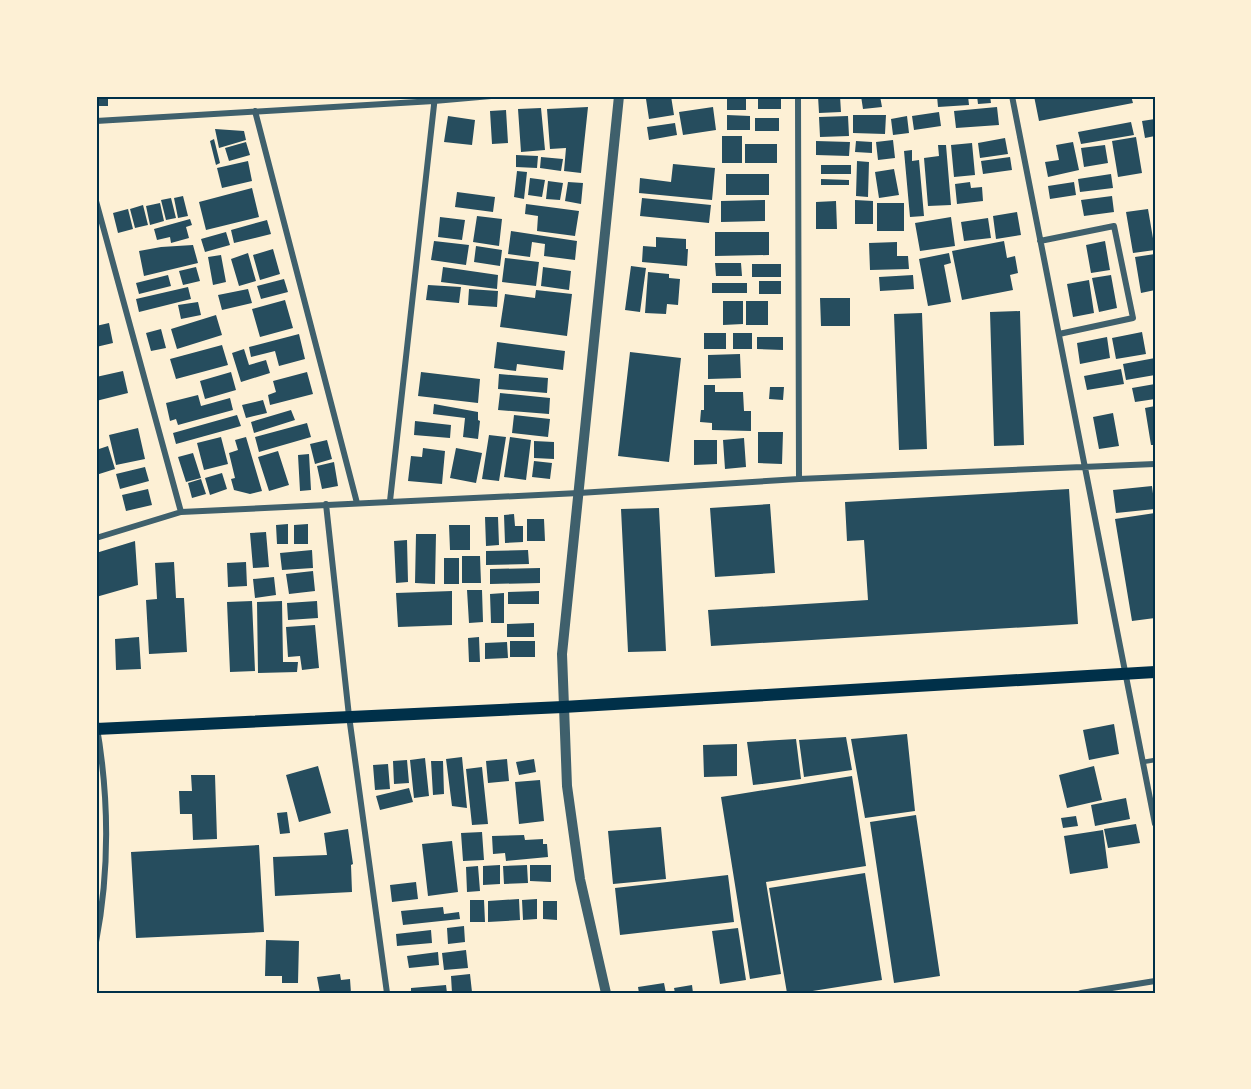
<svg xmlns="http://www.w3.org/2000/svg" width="1251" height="1089" font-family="'Open Sans',sans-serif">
	<rect width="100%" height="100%" fill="#fdf0d5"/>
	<path fill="#264d5e" d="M96,96H108V106H96Z
		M671,96L674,115L649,119L646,99Z
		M727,96H746V110H727Z
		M758,96H781V109H758Z
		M818,96H840L841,112L819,113Z
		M861,96H880L882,107L863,109Z
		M937,96H968L969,105L938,107Z
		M977,96H990L991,103L978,104Z
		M1034,96H1131L1133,103L1039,121Z
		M588,107L581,173L564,171L566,148L550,149L547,109Z
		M713,107L716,130L683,135L679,112Z
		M997,107L999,125L956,128L954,111Z
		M541,108L545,150L521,152L518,109Z
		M506,110L508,143L492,144L490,111Z
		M939,112L941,126L914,130L912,116Z
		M727,115L750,116V130H727Z
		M853,115H886L885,134L853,133Z
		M448,116L475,120L472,145L444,142Z
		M848,116L849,136L820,137L819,117Z
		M907,116L909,133L893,135L891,119Z
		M755,118H779V131H755Z
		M1155,119V136L1145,138L1142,121Z
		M1131,122L1134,135L1081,144L1078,132Z
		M675,123L677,135L649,140L647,127Z
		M215,129L244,131L246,140L219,148Z
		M722,136H742V163H722Z
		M1136,137L1142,173L1118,177L1112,141Z
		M1005,138L1008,154L980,158L978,143Z
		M214,139L220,163L216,165L210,141Z
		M893,140L895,158L878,160L876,142Z
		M816,141L850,142L849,156L816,155Z
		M856,141L872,142V153L855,152Z
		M246,142L250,155L229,161L225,148Z
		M1073,142L1079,170L1048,177L1045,162L1059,160L1056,145Z
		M972,143L975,175L954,177L951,145Z
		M745,144H777V163H745Z
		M938,145H946L951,205L928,206L924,158L939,156Z
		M1105,145L1108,163L1084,167L1081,148Z
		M912,150V161L919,160L924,216L910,217L904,151Z
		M516,155L538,156L537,168L516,167Z
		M541,157L563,159L561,171L540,168Z
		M1010,157L1012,170L983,174L981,161Z
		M248,161L252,181L222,188L217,168Z
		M857,161L869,162L868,197L856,196Z
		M673,164L715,168L712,200L639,193L640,178L671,182Z
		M821,165H851V174H821Z
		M894,169L899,195L879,198L875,172Z
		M517,171L527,172L524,199L514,197Z
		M726,174H769V195H726Z
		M1111,174L1113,188L1080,192L1078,179Z
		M530,178L545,180L542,197L528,195Z
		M821,179L849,180V185H821Z
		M548,181L563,183L560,200L546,199Z
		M568,182L583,183L581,204L565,201Z
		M970,182L971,188L982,187L983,201L957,204L955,184Z
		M1074,182L1076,195L1050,199L1048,186Z
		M252,188L259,217L206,230L199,202Z
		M457,192L495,197L493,212L455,207Z
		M183,196L188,216L178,218L174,198Z
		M1112,196L1114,212L1084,216L1081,200Z
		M171,198L176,218L166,220L161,200Z
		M642,198L711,205L709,223L640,216Z
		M765,200V221L721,222V201Z
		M855,200L873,201V224H855Z
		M836,201L837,229H816V202Z
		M160,203L164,221L150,225L146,206Z
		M877,203H904V231H877Z
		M526,204L579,211L575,236L537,231L538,216L525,214Z
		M143,205L148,225L135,228L130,209Z
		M128,209L133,229L118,233L113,213Z
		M1148,209L1155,250L1133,253L1126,212Z
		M1017,212L1021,235L996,239L993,216Z
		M477,216L502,219L499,246L473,242Z
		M440,217L465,220L462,240L438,237Z
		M951,217L955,246L920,251L915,223Z
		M988,218L991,238L964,241L961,222Z
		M190,219L192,225L186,227L189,238L171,243L170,237L157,240L154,229Z
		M267,220L271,234L234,243L231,230Z
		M511,231L577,241L575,260L544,256L545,244L532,242L530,257L508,254Z
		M226,232L230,245L205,252L201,239Z
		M715,232H769V255L715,256Z
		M656,237L686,239V249H688L687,266L642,262L643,246L656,247Z
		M434,241L469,245L466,265L431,260Z
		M1004,241L1007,258L1015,256L1018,273L1010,275L1013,290L962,300L952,251Z
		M1105,241L1110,270L1091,273L1086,245Z
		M897,242V256H908L909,269L870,270L869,243Z
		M193,245L198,263L144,276L139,251L161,247Z
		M476,246L502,250L500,266L474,262Z
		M273,249L280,274L260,280L253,255Z
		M248,253L256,281L239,286L231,259Z
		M949,253L951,263L944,265L951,302L928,306L919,259Z
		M1155,254V290L1141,293L1135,257Z
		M221,255L226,282L213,285L208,257Z
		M505,258L539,262L536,286L502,282Z
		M715,263H741L742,276H716Z
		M752,264H781V277H752Z
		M631,266L646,268L640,312L625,310Z
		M196,267L200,281L183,285L179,271Z
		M443,267L498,275L497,289L441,282Z
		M543,267L571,271L569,290L541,286Z
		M648,272L669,274V278L680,279L678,305L667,304L666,314L645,313Z
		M168,275L171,286L139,294L136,283Z
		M913,275L914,289L880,291L879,277Z
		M1111,275L1117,308L1099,312L1092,278Z
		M284,279L288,292L261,299L257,286Z
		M1089,280L1094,313L1073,317L1067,284Z
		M759,281H781V294H759Z
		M712,283H747V293H712Z
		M428,285L461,287L459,303L426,300Z
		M188,287L191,299L139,312L136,299Z
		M248,289L252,303L222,310L218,295Z
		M469,289L498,291L497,307L468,305Z
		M536,290L572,294L567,336L500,327L505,294L535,298Z
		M820,298H850V326H821Z
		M285,300L293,328L260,337L252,309Z
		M723,301H743V324L723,325Z
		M746,301H768V325H746Z
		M198,302L201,315L181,319L178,305Z
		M1020,311L1024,445L994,446L990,312Z
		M922,313L927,449L899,450L894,314Z
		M216,315L222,335L177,349L171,329Z
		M109,323L113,343L96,347V326Z
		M161,329L166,348L151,351L146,333Z
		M1142,332L1146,354L1116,359L1112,338Z
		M704,333H726V349H704Z
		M733,333H752V349H733Z
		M299,334L305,359L279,366L275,351L251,357L249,347Z
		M757,337H783V350L757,349Z
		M1107,337L1110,358L1080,364L1077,343Z
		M497,342L565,351L563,370L517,364L516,371L494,368Z
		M222,345L228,365L176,379L170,359Z
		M244,349L249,365L266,360L270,373L241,382L232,353Z
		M630,352L681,358L669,462L618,456Z
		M740,354L741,378L708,379V355Z
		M1155,358V375L1126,380L1123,364Z
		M1121,369L1124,384L1087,390L1084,376Z
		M123,371L128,393L96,401V377Z
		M231,372L236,390L205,399L200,381Z
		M307,372L313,394L270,405L268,395L276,392L273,381Z
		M421,372L480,379L478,403L418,396Z
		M499,374L548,378L547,393L498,389Z
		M1155,384V399L1135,402L1132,388Z
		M704,385H715V392H743L744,411H751V431L712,430V423L700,422L701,410H704Z
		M770,387H784L783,400L769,399Z
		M500,393L550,398L549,414L498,410Z
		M198,395L201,406L230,398L233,410L178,425L176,419L170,421L166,403Z
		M263,400L267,413L246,418L242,405Z
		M434,404L478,412V420L480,421L478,439L463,437L465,418L433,414Z
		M1155,406V445H1151L1145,408Z
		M291,410L295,420L254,433L251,422Z
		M1113,413L1119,446L1099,449L1093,417Z
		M237,415L241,426L176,444L173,433Z
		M514,415L550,419L548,437L512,433Z
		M415,421L451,425L450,438L414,435Z
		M307,423L311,437L259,452L255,437Z
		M138,428L145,459L116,465L109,435Z
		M758,432H783L782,464L758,463Z
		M489,435L506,437L499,481L482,479Z
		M221,437L228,464L204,470L197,443Z
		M246,437L262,491L250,494L234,490L231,479L235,478L229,453L238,450L235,440Z
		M510,437L531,440L526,480L504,477Z
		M744,438L746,467L725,469L723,440Z
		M327,440L332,459L315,464L310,444Z
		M694,440H717V464L694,465Z
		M534,441L554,442V459L534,458Z
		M108,446L115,469L96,475V450Z
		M423,448L445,451L442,484L408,481L411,456L422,457Z
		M456,448L482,453L476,483L450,478Z
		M278,451L289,485L269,491L258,457Z
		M193,453L201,478L186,482L178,457Z
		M309,454L311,490L300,491L298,455Z
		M534,461L552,463L550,479L532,477Z
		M334,462L338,486L322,489L317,466Z
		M145,467L149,481L120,489L116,474Z
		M222,473L227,489L210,495L205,478Z
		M201,479L206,494L192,498L188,483Z
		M1152,486L1155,509L1116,513L1113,490Z
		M148,489L152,505L126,511L122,495Z
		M1069,489L1078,624L711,646L708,610L868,600L864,540L847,541L845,502Z
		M770,504L775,573L715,577L710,508Z
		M659,508L666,651L628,652L621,509Z
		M1155,513V618L1132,621L1115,519Z
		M514,514L515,526H523V542L505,543L504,515Z
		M485,517H498L499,545L486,546Z
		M527,519H544L545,541H527Z
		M288,524V544H277L276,525Z
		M308,524V544H294V525Z
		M449,525H470V550H450Z
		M266,532L269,567L253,568L250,533Z
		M416,534H436L435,584L415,583Z
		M407,540L408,582L396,583L394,541Z
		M135,541L138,585L96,597V553Z
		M312,550L313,568L282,570L280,553Z
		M528,550L529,564L486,565V551Z
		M462,556H480L481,583H462Z
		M444,558H459V584H444Z
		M174,562L176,598H184L187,652L149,654L146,600L157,599L155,563Z
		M246,562L247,586L228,587L227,563Z
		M540,568V583L490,584V569Z
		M313,571L315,591L289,594L286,574Z
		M274,577L276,595L255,598L253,579Z
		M467,590H482L483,622L469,623Z
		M452,591V625L398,627L396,593Z
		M539,591V604H508V592Z
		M504,593V623H491L490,594Z
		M252,601L255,671L230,672L227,602Z
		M282,601L283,662H298L297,672L258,673L257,602Z
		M317,601L318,618L288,620L287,603Z
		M534,623V637H507V624Z
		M315,625L319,668L302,670L300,656L288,657L286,627Z
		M139,637L141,669L116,670L115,639Z
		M479,637L480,662H469L468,638Z
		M510,641H535V657H510Z
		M507,642L508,658L485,659V643Z
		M1114,724L1119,754L1089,760L1083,730Z
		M907,734L915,811L865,818L851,739Z
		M846,737L852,770L804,777L799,740Z
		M796,739L801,779L753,785L747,742Z
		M737,744V776L704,777L703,745Z
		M462,757L467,808L452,806L446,759Z
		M425,758L429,796L414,798L410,760Z
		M507,759L509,781L488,783L486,761Z
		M534,759L536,772L519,775L516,762Z
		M407,760L409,783L394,784L393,761Z
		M431,761H443L444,794L433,795Z
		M388,764L390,789L375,790L373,765Z
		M318,766L331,813L299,822L286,775Z
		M1094,766L1102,800L1067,808L1059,775Z
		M482,767L488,824L472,825L466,769Z
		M191,775H215L217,839L193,840L192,814H180L179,791H192Z
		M852,776L866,866L766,882L781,974L750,979L721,797Z
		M540,780L544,821L519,824L515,782Z
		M409,788L413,802L380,810L376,796Z
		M1126,798L1130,819L1095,826L1091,805Z
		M287,812L290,833L280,834L277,813Z
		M916,815L940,976L894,983L870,822Z
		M1076,816L1078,826L1063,828L1061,818Z
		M1136,824L1140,843L1108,848L1104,829Z
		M661,827L666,879L613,884L608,831Z
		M348,829L353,864L351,865L352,892L275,896L273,857L327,855L324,833Z
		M1103,830L1108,868L1070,874L1064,836Z
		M482,832L484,860L463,861L461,833Z
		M524,835L525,840L543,839V844H547L548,857L506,861L505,853L493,854L492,836Z
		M452,841L458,892L428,896L422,844Z
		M259,845L264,932L136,938L131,852Z
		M500,865V884L483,885V866Z
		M527,865L528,883L504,884L503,866Z
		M530,865H551V882L530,881Z
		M478,866L480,891L467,892L466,867Z
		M865,873L882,980L800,993H787L769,888Z
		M728,875L734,922L620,935L615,888Z
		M416,882L418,899L392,902L390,885Z
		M519,899L520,920L488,922V901Z
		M537,899V919L523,920L522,900Z
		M470,900H484L485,922H470Z
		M543,901H557V920L543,919Z
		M443,907L444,914L459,912L460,919L403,925L401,911Z
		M464,926L465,942L448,944L447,928Z
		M738,928L746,980L720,984L712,931Z
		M431,930L432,943L397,946L396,934Z
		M266,940L299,941L298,983H282V976H265Z
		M466,950L468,968L444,970L442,953Z
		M438,952L439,965L409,968L407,956Z
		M340,974L341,980L350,979L351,993H320L317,977Z
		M470,974L472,992L452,993L451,976Z
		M664,983L666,993H639L638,987Z
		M446,985L447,993H411V988Z
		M692,985L693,993H675L674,988Z"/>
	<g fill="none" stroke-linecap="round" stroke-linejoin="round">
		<path stroke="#3f606c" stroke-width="4.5" d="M1143,762L1155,760"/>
		<path stroke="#3f606c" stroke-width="6" d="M798,96L799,479
			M1012,96L1155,824
			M255,111L357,503
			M96,121L434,101L491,96
			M96,201L181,512
			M1040,241L1114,226L1133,318L1059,334
			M390,501L435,96
			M326,504L349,716L387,993
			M96,538L181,512L579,493L799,479L1155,464
			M96,722C109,795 110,869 96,942
			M1081,993L1155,981"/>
		<path stroke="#3f606c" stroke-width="10" d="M606,993L580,879L567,786L562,654L619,96"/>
		<path stroke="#003049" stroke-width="12" d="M96,729L563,707L1155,672"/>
	</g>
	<rect width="1251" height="1089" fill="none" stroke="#fdf0d5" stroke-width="195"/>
	<rect x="98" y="98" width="1056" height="894" fill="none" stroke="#003049" stroke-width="2"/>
</svg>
